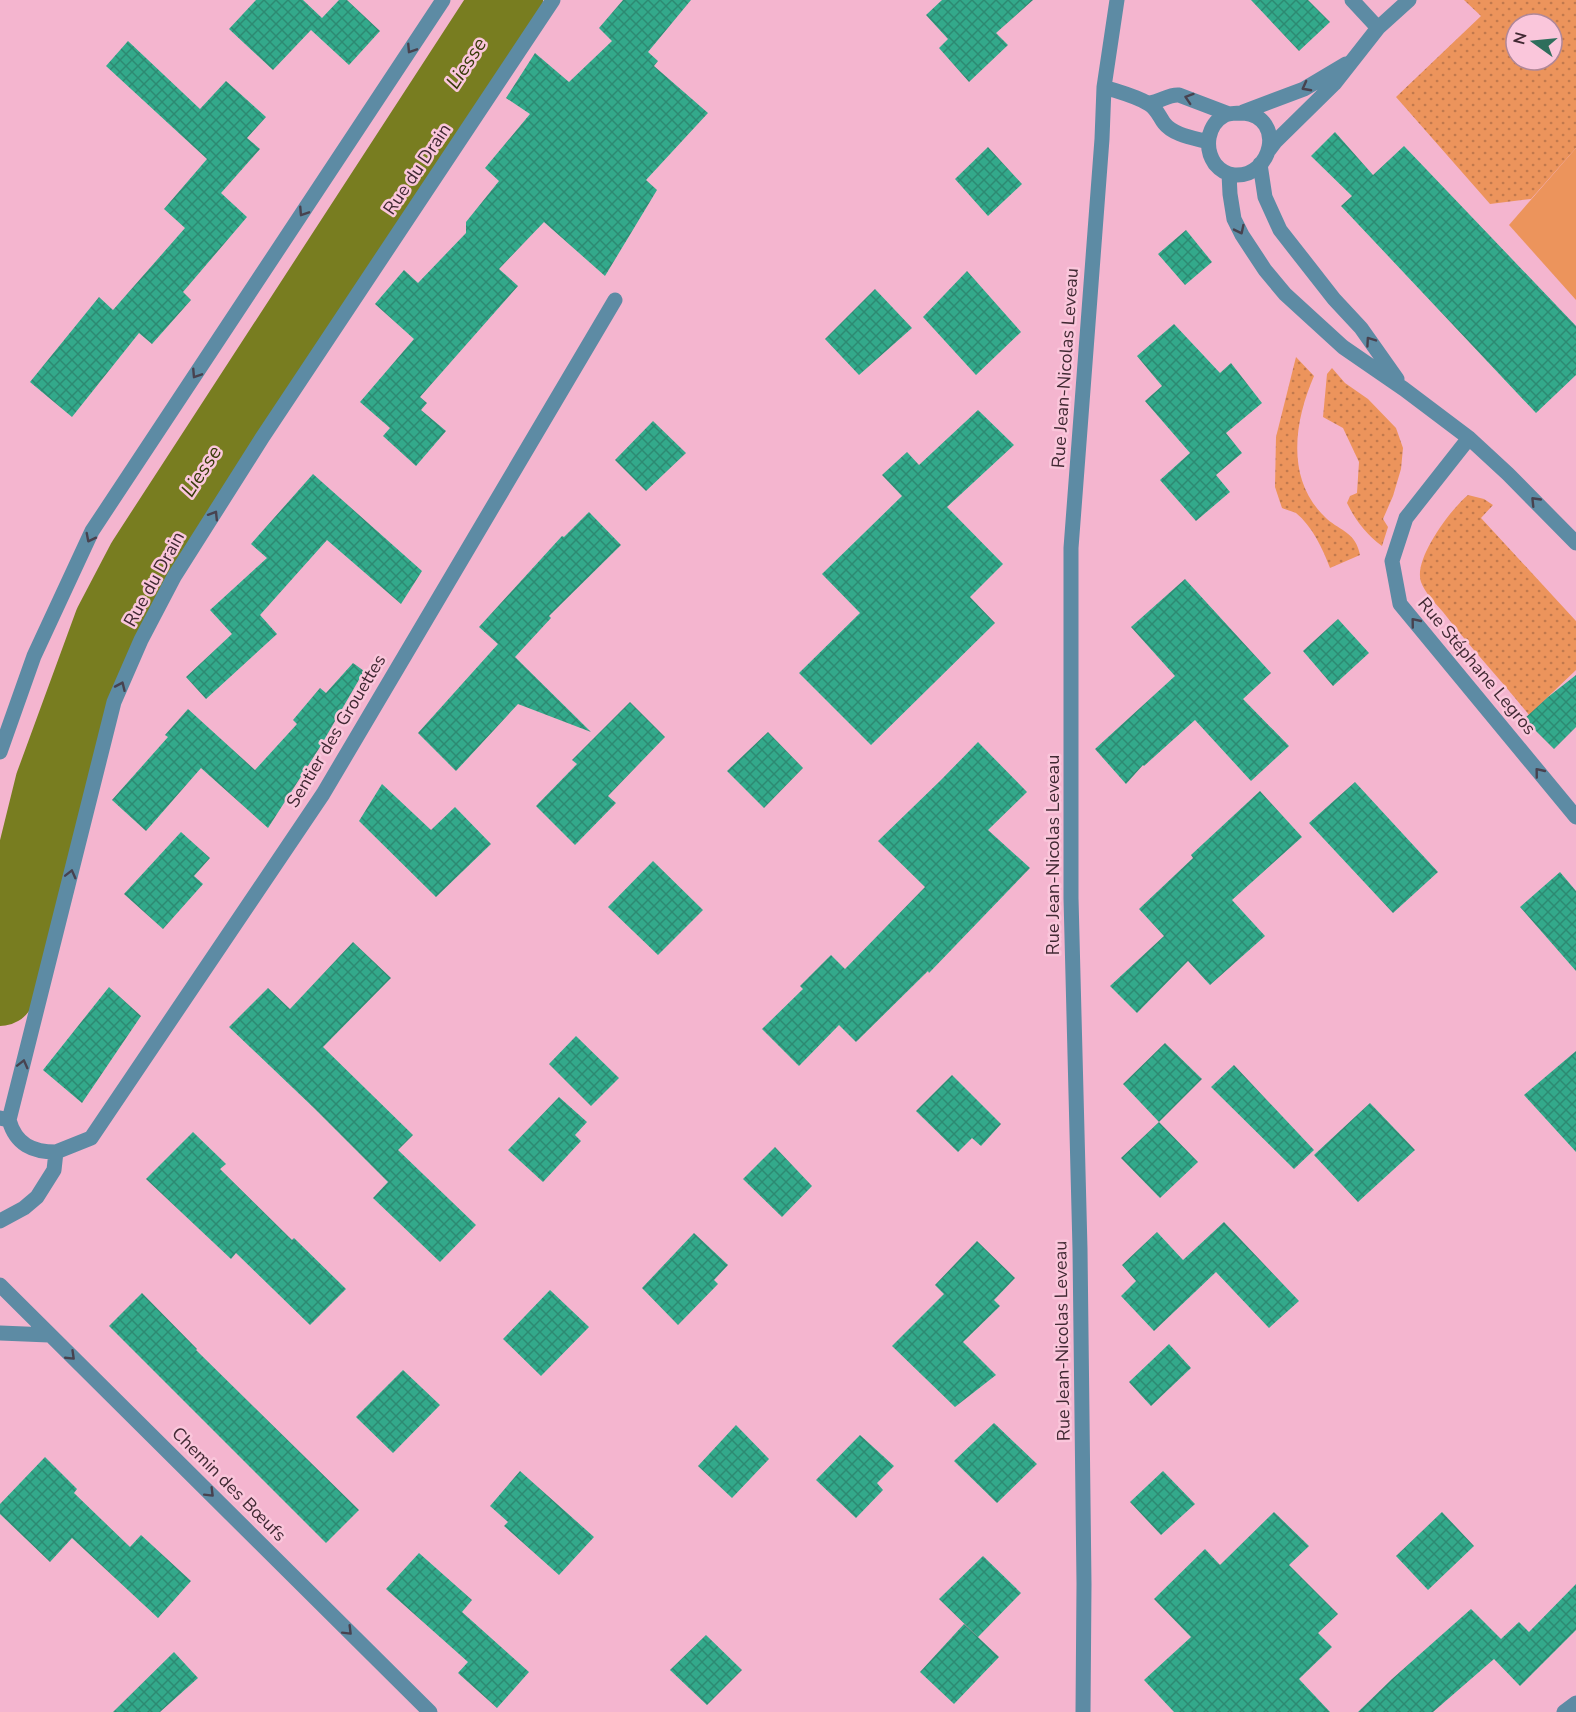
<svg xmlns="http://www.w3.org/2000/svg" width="1576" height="1712" font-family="'Nunito Sans',sans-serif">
	<defs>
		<pattern id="grass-dots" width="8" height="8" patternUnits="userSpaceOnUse" patternTransform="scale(1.5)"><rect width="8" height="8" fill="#ec945c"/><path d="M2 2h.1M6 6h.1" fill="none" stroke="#c1794d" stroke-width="1.8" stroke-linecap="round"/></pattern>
		<pattern id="building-cross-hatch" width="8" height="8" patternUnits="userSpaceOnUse" patternTransform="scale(1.5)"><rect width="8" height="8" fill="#33a98b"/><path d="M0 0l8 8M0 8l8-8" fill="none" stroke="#2d8a72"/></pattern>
	</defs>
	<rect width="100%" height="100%" fill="#f4b5cf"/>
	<path fill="url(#grass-dots)" fill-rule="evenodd" d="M1464,0H1576V148L1531,199L1490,204L1396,97L1481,16ZM1516,24H1552V60H1516Z
		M1296,357L1314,376C1294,422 1285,481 1327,519C1341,531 1356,533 1360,555L1330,568C1323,549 1312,526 1296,513C1292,511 1286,510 1282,508L1275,487L1276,437Z
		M1332,368L1345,383L1368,399L1396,428L1403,448L1401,469L1393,496L1383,519L1388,527L1382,546C1366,534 1356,521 1347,503L1350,496L1357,493L1359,462L1343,428L1323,417L1327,374Z
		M1468,495L1484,499L1493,505L1481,518L1576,621V670L1529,715C1501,680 1470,647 1443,612C1435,603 1425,593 1421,582C1413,559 1451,509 1468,495Z"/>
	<path fill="#ec945c" d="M1576,148V300L1509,225Z"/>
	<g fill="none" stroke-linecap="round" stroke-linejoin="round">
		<path stroke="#787d20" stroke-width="72" d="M0,990L51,784L110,623L143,560L507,0"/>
	</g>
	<path fill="url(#building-cross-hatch)" d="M256,0H303L322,18L339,0H347L380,31L349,65L311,30L273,70L229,29Z
		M623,0H691L648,52L658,61L654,66L708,113L646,180L657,190L605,276L544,222L499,269L518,286L420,397L427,403L421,410L446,431L416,466L383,436L390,428L360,402L414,339L375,304L404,270L418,283L466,233V222L499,181L485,168L530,114L506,98L535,53L569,82L612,41L599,28Z
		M942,0H1033L996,33L1008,45L969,82L939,48L948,39L926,15Z
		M1251,0H1308L1330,22L1299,51Z
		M128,41L200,109L226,81L266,117L247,138L260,149L221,193L247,217L183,292L191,300L152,344L139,333L72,417L30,382L99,297L113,310L185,228L164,209L207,159L106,66Z
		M1335,132L1373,175L1404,146L1576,326V375L1536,413L1341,206L1352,196L1311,156Z
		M988,147L1022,184L988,216L955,179Z
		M1186,230L1212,262L1185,285L1158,254Z
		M967,271L1021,332L976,375L923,317Z
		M875,289L912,328L859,375L825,339Z
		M1174,324L1220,373L1231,363L1262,403L1226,433L1242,453L1216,475L1230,492L1196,521L1160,480L1190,453L1145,401L1162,386L1137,356Z
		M978,410L1014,445L947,507L1003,564L970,597L995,623L871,745L799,673L860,613L822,574L902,496L882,475L907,452L919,465Z
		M653,421L686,453L646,491L615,460Z
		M313,474L422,571L401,604L327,540L260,615L277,634L206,699L186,677L232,634L210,610L267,558L251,544Z
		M589,512L621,545L549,616L551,618L515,657L591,732L518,704L456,771L418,733L498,644L479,627L562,536L564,537Z
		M1185,579L1271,673L1243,699L1289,746L1251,781L1195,720L1144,766L1143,765L1126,784L1095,749L1175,676L1131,627Z
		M1338,619L1369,653L1333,686L1303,651Z
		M353,663L364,671L320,747L268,828L201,768L146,831L112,800L168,737L165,735L188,709L255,770L297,724L293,720L320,688L326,693Z
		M1576,675V727L1554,749L1524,719L1548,697Z
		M630,702L665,737L608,796L616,803L575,845L536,806L577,764L572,760Z
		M768,732L803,768L764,808L727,771Z
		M978,742L1027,792L988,830L1030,868L929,973L928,971L856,1042L839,1025L799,1066L762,1029L803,989L800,986L831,955L845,969L925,887L878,841L941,780Z
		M1355,782L1438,872L1393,913L1309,823Z
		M382,784L431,830L455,807L491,844L436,897L359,821Z
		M1260,791L1302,837L1232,900L1265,936L1210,985L1188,961L1137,1013L1110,986L1164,936L1139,909L1193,858L1191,855Z
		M181,832L210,858L194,876L203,884L163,929L124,894Z
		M653,861L703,910L658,955L608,907Z
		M1560,872L1576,891V971L1520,907Z
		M353,942L391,978L323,1047L413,1135L398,1150L476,1225L440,1262L373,1198L388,1182L314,1108L229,1027L268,988L290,1009Z
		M109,987L141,1016L82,1103L43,1070Z
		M576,1036L619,1078L591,1106L549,1064Z
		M1165,1043L1202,1079L1159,1122L1123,1084Z
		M1576,1051V1152L1524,1095Z
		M1234,1065L1314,1150L1294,1169L1211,1087Z
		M952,1075L1001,1124L981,1146L972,1138L958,1152L916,1111Z
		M559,1097L587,1122L575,1135L581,1141L543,1182L508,1150Z
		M1370,1103L1415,1150L1358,1202L1314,1155Z
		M1159,1122L1198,1162L1160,1198L1121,1158Z
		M193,1132L226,1164L220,1169L292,1240L294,1238L346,1289L310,1325L236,1253L231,1259L146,1179Z
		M775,1147L812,1186L782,1217L743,1179Z
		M1224,1222L1299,1301L1269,1328L1216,1272L1154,1331L1121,1296L1136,1281L1122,1265L1157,1232L1183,1260Z
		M694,1233L728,1265L714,1280L718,1284L678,1325L642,1288Z
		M977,1241L1015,1278L994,1300L1000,1306L963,1342L996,1375L955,1407L892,1346L944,1294L935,1285Z
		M550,1290L589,1327L541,1376L503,1339Z
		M142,1293L197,1349L196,1350L359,1510L326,1543L109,1326Z
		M1169,1344L1191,1368L1151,1406L1129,1382Z
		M403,1370L440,1405L393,1453L356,1417Z
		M994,1423L1037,1464L997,1503L954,1461Z
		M736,1425L769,1459L732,1498L698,1466Z
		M860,1435L894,1466L877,1483L883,1490L856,1518L816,1480Z
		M45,1457L77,1489L74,1493L130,1547L141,1535L191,1581L158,1618L72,1538L50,1562L0,1514V1504Z
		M520,1471L594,1537L559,1575L504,1526L508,1522L490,1506Z
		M1163,1471L1195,1504L1161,1535L1130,1502Z
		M1274,1512L1309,1546L1289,1565L1338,1614L1318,1633L1332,1647L1299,1679L1330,1712H1174L1144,1680L1191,1637L1154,1599L1205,1549L1220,1565Z
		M1442,1512L1474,1546L1428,1590L1396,1556Z
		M419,1553L472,1600L462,1612L529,1672L497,1708L458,1673L468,1662L386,1589Z
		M983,1556L1021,1593L978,1637L939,1599Z
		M1576,1584V1630L1520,1686L1494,1659L1433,1712H1358L1392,1679L1471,1609L1501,1639L1519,1622L1529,1632Z
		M964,1624L999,1657L954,1704L920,1672Z
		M706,1635L742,1670L707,1705L670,1670Z
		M174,1652L198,1678L160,1712H113Z"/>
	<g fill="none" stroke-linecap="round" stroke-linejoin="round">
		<path stroke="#5d8ba4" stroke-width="15" d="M1352,0L1378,28
			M1104,87C1119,92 1136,96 1149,104C1157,109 1159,116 1164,123C1173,135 1194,138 1208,142
			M1148,103C1161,102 1168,94 1179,95L1229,114
			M1243,112L1304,89L1346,64
			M1244,113C1286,118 1272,178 1234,175C1226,174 1220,170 1215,164C1204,148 1207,125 1225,115C1230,113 1238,113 1244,113Z
			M1269,150L1275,142L1334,84L1378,28L1409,0
			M1260,164L1265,197L1280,230L1334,299L1361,328L1397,379
			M1229,174L1230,194L1234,219L1242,235L1265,270L1285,294L1343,347L1404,389L1469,438L1508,474L1576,543
			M1469,438L1406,518L1392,561L1400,604L1576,817
			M0,752L34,656L92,531L443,0
			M0,1118L9,1120C16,1145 33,1152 56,1152L54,1170L37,1197L24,1208L0,1221
			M9,1120L114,702L141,640L174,577L262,438L553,0
			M56,1152L91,1138L323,794L615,300
			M0,1285L430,1712
			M0,1333L49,1335
			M1083,1712L1084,1584L1080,1249L1071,898V548L1102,139L1104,87L1117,0
			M1564,1712L1576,1703"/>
	</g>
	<defs><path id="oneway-chevron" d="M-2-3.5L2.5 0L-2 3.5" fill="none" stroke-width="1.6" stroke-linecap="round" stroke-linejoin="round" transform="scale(1.5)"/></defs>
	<g stroke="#48424f">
		<use href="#oneway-chevron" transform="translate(411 49) rotate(123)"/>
		<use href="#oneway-chevron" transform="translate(1306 87) rotate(152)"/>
		<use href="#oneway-chevron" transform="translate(1189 98) rotate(-162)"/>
		<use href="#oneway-chevron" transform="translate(303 212) rotate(123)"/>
		<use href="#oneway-chevron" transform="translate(1240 230) rotate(64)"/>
		<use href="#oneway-chevron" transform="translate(1370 341) rotate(-125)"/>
		<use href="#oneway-chevron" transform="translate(196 374) rotate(123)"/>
		<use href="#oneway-chevron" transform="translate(1535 501) rotate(-134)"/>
		<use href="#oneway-chevron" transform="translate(214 515) rotate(-58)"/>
		<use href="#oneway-chevron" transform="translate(90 538) rotate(117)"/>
		<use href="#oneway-chevron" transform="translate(1415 622) rotate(-129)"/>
		<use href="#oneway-chevron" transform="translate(121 686) rotate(-66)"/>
		<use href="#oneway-chevron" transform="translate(1539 772) rotate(-129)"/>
		<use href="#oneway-chevron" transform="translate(71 874) rotate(-76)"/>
		<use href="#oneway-chevron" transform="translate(23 1064) rotate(-76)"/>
		<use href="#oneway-chevron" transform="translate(71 1356) rotate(44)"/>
		<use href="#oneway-chevron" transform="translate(210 1493) rotate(45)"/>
		<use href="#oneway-chevron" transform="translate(348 1631) rotate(45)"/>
	</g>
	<g text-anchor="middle" stroke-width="5" stroke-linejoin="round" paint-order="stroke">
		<g font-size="18" fill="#412933" stroke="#fac6db">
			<text transform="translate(417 169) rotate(-56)" y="6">Rue du Drain</text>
			<text transform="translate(1065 368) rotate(-86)" y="6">Rue Jean-Nicolas Leveau</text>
			<text transform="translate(154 579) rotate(-61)" y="6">Rue du Drain</text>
			<text transform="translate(1477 666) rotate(50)" y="6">Rue Stéphane Legros</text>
			<text transform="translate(336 731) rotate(-59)" y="6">Sentier des Grouettes</text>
			<text transform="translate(1053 855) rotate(-90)" y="6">Rue Jean-Nicolas Leveau</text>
			<text transform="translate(1062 1341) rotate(-91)" y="6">Rue Jean-Nicolas Leveau</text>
			<text transform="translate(229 1484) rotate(45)" y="6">Chemin des Bœufs</text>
		</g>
		<g font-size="20" font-style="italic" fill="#383b09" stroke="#fac6db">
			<text transform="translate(466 63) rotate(-57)" y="7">Liesse</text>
			<text transform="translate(201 471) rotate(-57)" y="7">Liesse</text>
		</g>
	</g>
	<g transform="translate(1534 42) rotate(285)"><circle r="28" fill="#fac6db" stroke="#b08798" stroke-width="1.5"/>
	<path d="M0-4.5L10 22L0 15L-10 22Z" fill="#2e6e5c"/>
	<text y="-9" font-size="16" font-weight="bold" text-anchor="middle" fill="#412933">N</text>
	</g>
</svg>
